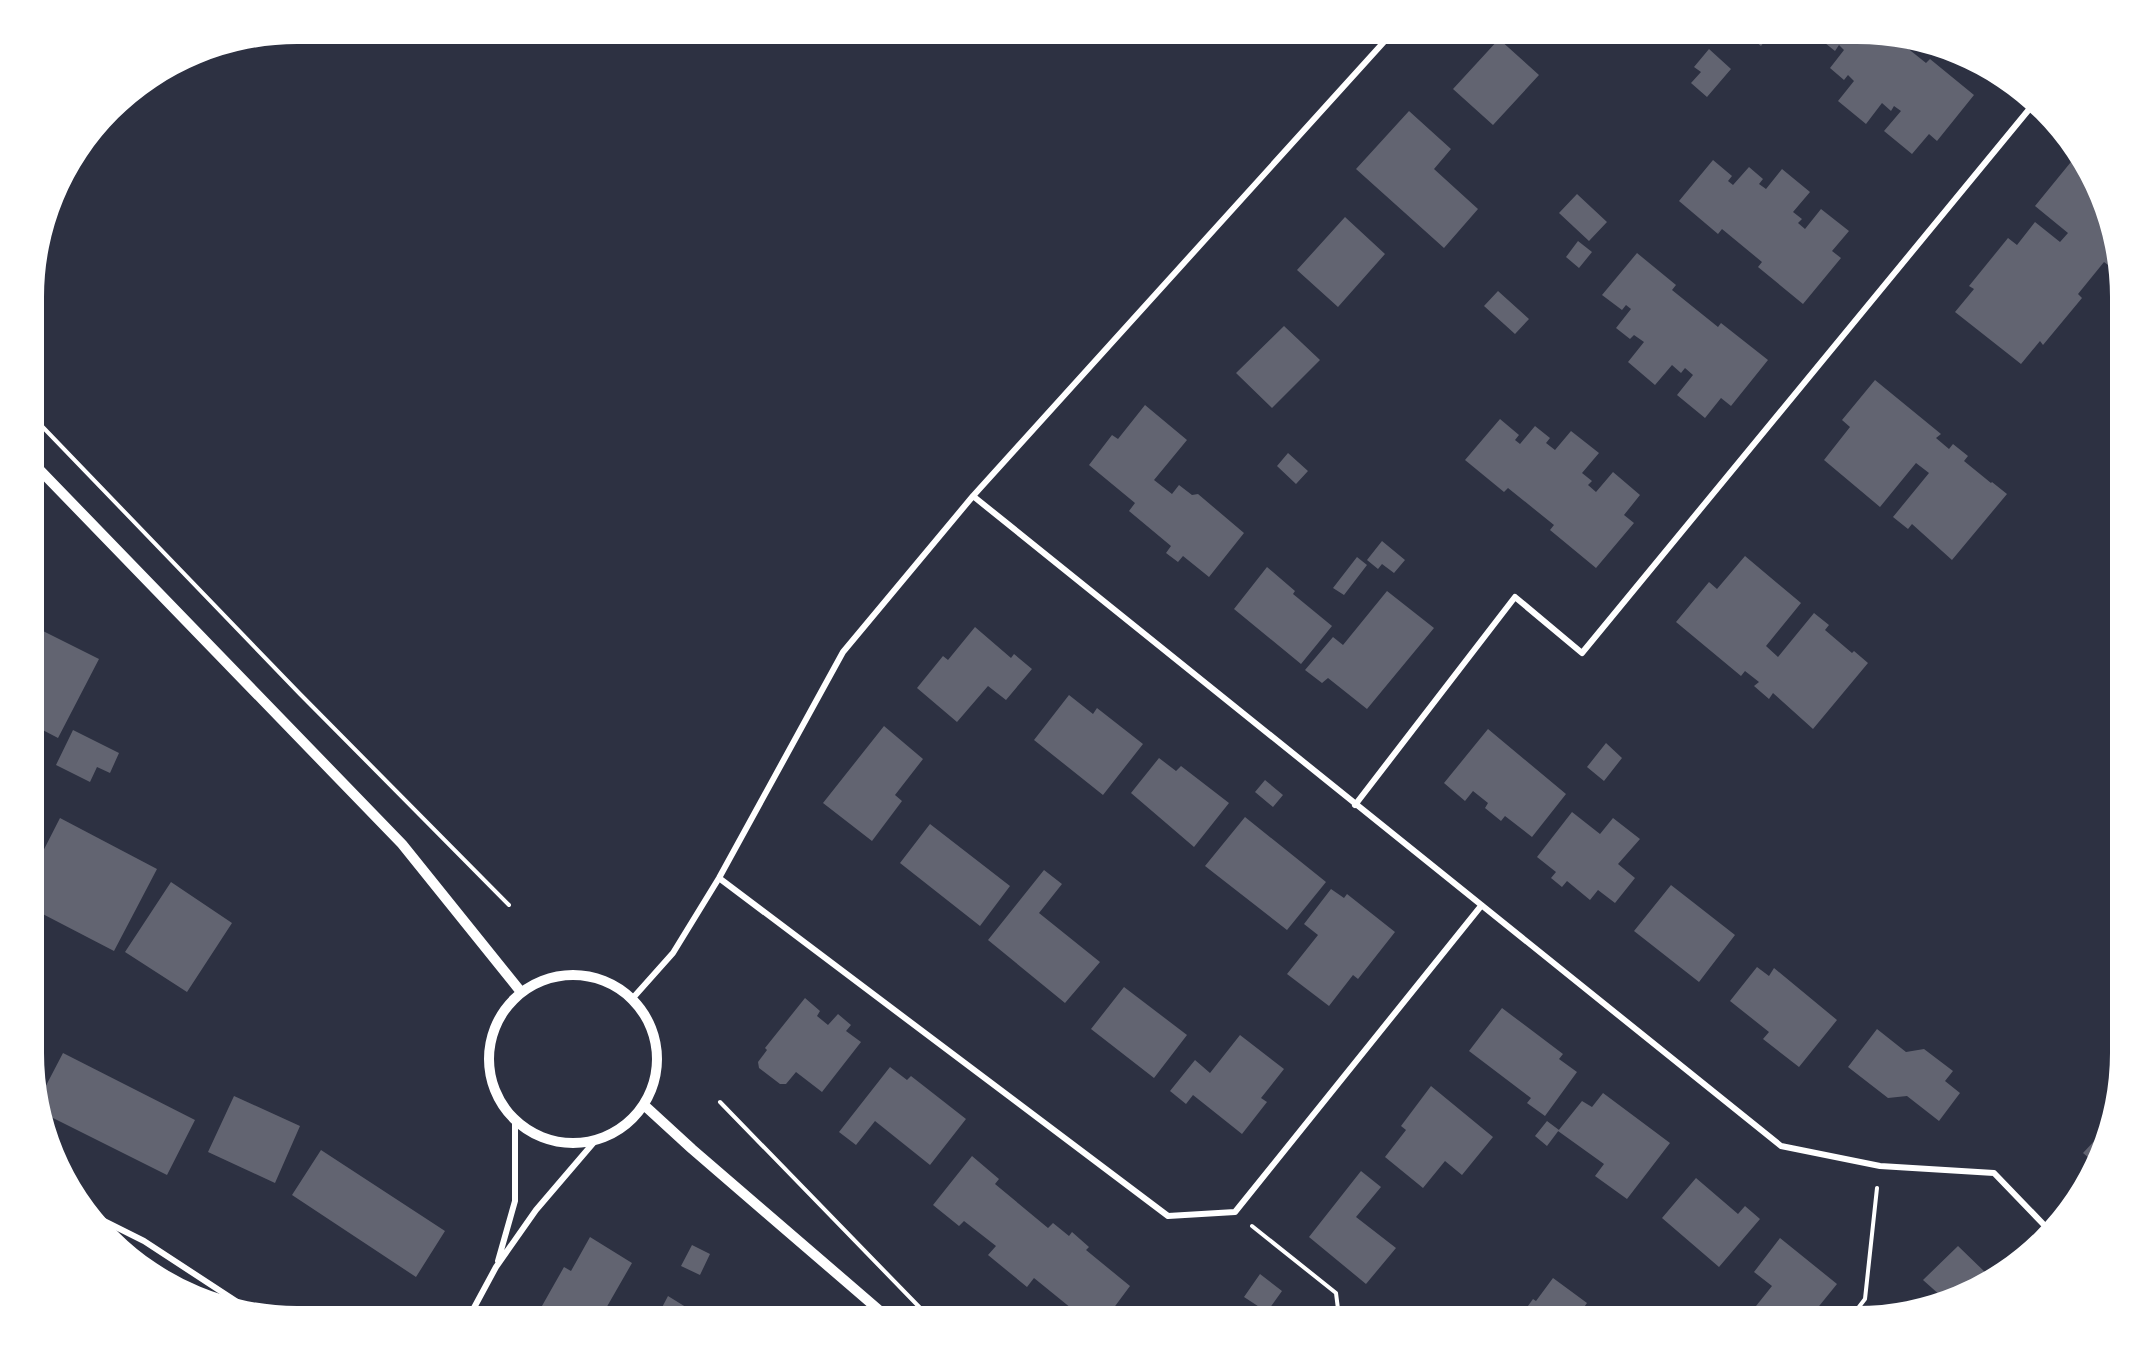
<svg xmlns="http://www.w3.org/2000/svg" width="2154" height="1350" font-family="'PT Sans Narrow',sans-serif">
	<rect width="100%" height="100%" fill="#2d3142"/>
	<path fill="#626471" d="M1745,33H1771L1761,46Z
		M1817,33H1858L1896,39L1926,63L1930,59L1974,95L1937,141L1929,134L1912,154L1884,131L1901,111L1894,106L1891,111L1882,103L1866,124L1838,101L1854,81L1848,75L1844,80L1830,68L1844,50L1839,45L1835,51L1815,35Z
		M1499,39L1539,75L1493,125L1453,89Z
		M1709,49L1731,69L1707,97L1691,83L1701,72L1694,67Z
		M1409,111L1451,149L1434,169L1478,209L1444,248L1356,169Z
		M2075,157L2079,160L2080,158L2086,165L2114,258L2108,265L2104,262L2078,294L2082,298L2043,345L2040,341L2021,364L1955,312L1974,289L1969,286L2008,238L2017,245L2035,222L2060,242L2068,233L2035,206Z
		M1713,160L1732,176L1728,181L1733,185L1749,167L1763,179L1759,184L1766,189L1782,169L1810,192L1793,212L1802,219L1798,223L1805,229L1821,209L1849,231L1832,251L1841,258L1803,304L1758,267L1762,262L1722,229L1718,234L1679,201Z
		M1577,194L1607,222L1589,241L1559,213Z
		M1345,217L1385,254L1338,307L1297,270Z
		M1578,241L1592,252L1579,268L1566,257Z
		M1637,253L1676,285L1672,290L1718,327L1721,323L1768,360L1731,406L1721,398L1705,418L1677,395L1693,375L1685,368L1681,373L1672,365L1655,385L1628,362L1644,342L1634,335L1630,339L1616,328L1631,309L1626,305L1622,310L1602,295Z
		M1498,291L1529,319L1515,334L1484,306Z
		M1284,326L1320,360L1272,408L1236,373Z
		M1875,380L1941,434L1936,438L1949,449L1953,444L1968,456L1964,461L1991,483L1992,482L2007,494L1952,560L1912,524L1908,529L1893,517L1929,473L1916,463L1880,507L1824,460L1850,427L1842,420Z
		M1145,405L1187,440L1154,480L1172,494L1179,485L1192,495L1198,494L1244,533L1209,577L1183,556L1178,562L1166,553L1171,546L1129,511L1135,503L1089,465L1112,435L1118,439Z
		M1500,419L1519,435L1515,440L1520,444L1535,426L1550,438L1546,443L1555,450L1571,431L1599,453L1582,473L1592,481L1588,485L1596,492L1613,472L1640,495L1624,515L1634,523L1596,568L1550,530L1554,525L1508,488L1504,492L1465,460Z
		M1288,453L1308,471L1296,484L1277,466Z
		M1382,541L1405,560L1394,573L1382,564L1378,569L1367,560Z
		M1745,556L1801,603L1766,646L1778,657L1814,613L1829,625L1825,630L1852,653L1854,651L1868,663L1813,729L1773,693L1769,699L1754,686L1759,682L1745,671L1741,676L1676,622L1709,582L1717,589Z
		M1357,557L1367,565L1344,595L1333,588Z
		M1267,567L1295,591L1293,594L1332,626L1301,664L1234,609Z
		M1387,591L1434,628L1367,709L1328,678L1322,683L1305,670L1333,637L1343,645Z
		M35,627L99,659L58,738L35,726Z
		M975,627L1011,658L1014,654L1032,669L1006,700L988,686L957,722L917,688L943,656L948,660Z
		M1069,695L1093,714L1097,708L1143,744L1103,795L1034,740Z
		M884,726L923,759L895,795L902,801L872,841L823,803Z
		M1488,729L1566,794L1532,837L1505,816L1501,821L1485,808L1488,803L1473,791L1465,801L1444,783Z
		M73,730L119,753L110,773L97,767L90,782L56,765Z
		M1606,743L1622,758L1604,781L1587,767Z
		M1159,758L1176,771L1181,766L1229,803L1194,847L1131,793Z
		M1265,780L1283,795L1273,807L1255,792Z
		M1572,812L1600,834L1613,818L1640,839L1618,864L1635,878L1615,903L1598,890L1590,900L1567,881L1562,887L1551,878L1556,872L1537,857Z
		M1245,817L1326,882L1287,930L1205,866Z
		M60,818L157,869L114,951L35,910V867Z
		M930,824L1010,886L980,926L900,863Z
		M1044,870L1062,884L1039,913L1100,962L1065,1003L988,940Z
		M171,882L232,923L187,992L125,952Z
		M1671,885L1735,935L1699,982L1634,931Z
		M1331,889L1344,898L1347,894L1395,932L1358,979L1353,975L1329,1006L1287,974L1318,935L1304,924Z
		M1757,967L1769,976L1774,968L1837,1020L1799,1067L1763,1039L1769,1032L1730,1001Z
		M1124,987L1187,1035L1154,1078L1091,1029Z
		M805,998L820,1011L817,1016L828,1025L838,1014L851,1025L846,1031L861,1042L822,1092L796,1072L786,1084H780L759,1068L758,1062L767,1050L765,1048Z
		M1502,1008L1563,1054L1559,1059L1577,1072L1545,1116L1527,1103L1531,1098L1469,1051Z
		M1877,1029L1906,1052L1924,1049L1953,1071L1945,1081L1960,1093L1939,1121L1907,1096L1888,1098L1848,1067Z
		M1240,1035L1284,1069L1261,1098L1267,1102L1242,1134L1193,1095L1186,1104L1170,1091L1195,1060L1210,1073Z
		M63,1053L195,1120L167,1175L45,1114L39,1099Z
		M890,1067L907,1080L911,1076L966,1119L930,1165L875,1121L856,1145L839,1132Z
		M1431,1086L1493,1137L1462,1175L1445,1161L1423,1188L1385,1157L1406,1130L1401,1126Z
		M1603,1093L1670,1143L1627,1199L1595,1176L1604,1164L1558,1131L1582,1101L1592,1107Z
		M234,1096L300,1126L275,1183L208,1152Z
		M1547,1121L1559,1130L1547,1146L1535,1136Z
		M2110,1124L2107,1138L2095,1163L2083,1153Z
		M321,1150L445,1231L416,1277L292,1195Z
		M972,1156L999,1179L995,1184L1048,1228L1053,1223L1069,1236L1072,1232L1089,1247L1086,1250L1130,1286L1107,1317H1082L1034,1278L1027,1287L988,1255L996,1246L964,1221L959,1226L933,1205Z
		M1361,1171L1381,1187L1356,1217L1396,1248L1366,1284L1309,1237Z
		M1696,1178L1738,1214L1745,1206L1760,1219L1719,1267L1662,1218Z
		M590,1237L632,1263L601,1317H545L538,1313L564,1267L571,1271Z
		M1780,1238L1837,1284L1811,1316H1748L1772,1286L1754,1272Z
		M692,1245L710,1254L700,1275L681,1266Z
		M1958,1246L1988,1275L1996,1267L2001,1271L1990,1282L1941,1296L1923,1280Z
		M1260,1274L1282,1291L1267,1312L1244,1297Z
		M1553,1278L1587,1303L1577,1317H1520L1533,1299L1536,1301Z
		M668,1296L702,1317H657Z"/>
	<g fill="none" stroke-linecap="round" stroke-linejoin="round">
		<path stroke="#fff" stroke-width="4" d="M35,419L300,694L509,905
			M720,1102L929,1317
			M1252,1226L1336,1293L1339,1317
			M1852,1316L1865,1299L1877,1188"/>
		<path stroke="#fff" stroke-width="6" d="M973,496L1781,1146L1880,1166L1994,1173L2047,1228
			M1355,805L1515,597L1582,653L2031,107
			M719,878L1168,1216L1235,1212L1481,906
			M632,999L673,953L719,878L843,652L973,496L1392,33
			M92,1215L144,1241L251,1311
			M498,1261L515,1201V1122
			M469,1317L496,1267L536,1210L595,1141"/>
		<path stroke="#fff" stroke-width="10" d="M35,465L402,844L521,992
			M489 1059a84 84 0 1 1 168 0a84 84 0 1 1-168 0Z
			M644,1105L692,1149L887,1317"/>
	</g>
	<path d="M0 0H2154V1350H0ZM297 44H1857A253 253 0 0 1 2110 297V1053A253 253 0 0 1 1857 1306H297A253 253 0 0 1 44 1053V297A253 253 0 0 1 297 44Z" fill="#fff" fill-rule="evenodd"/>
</svg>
